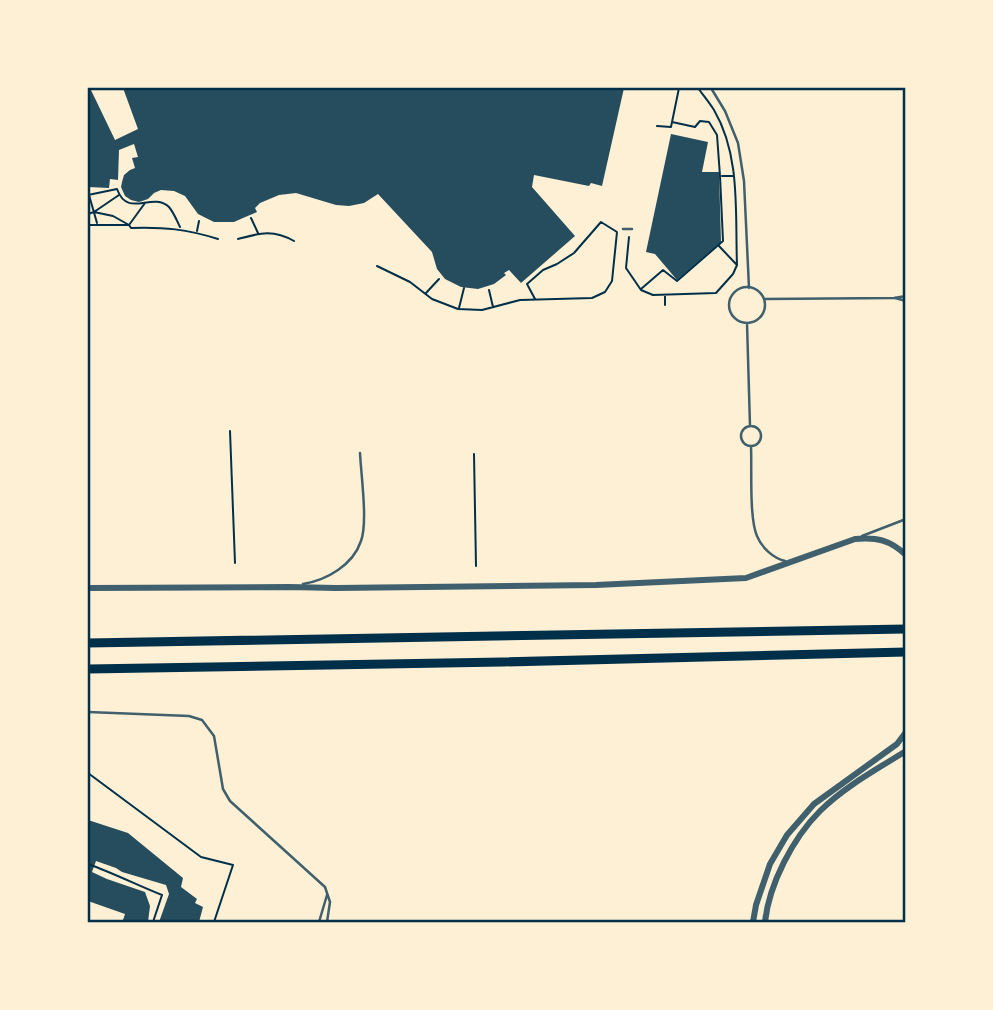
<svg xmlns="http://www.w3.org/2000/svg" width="993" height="1010" font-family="Spectral,serif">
	<rect width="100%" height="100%" fill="#fdf0d5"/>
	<path fill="#264d5e" d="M88,88H90L115,140L138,129L123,88H624L602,186L591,183L589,186L534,175L532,187L575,236L521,283L509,270L504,273L506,275L494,284L478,289L461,287L445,279L437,269L432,252L378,194L364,203L349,206L336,205L296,193L279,195L260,203L255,208L257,212L243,218L234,222H214L198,214L185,196L174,191L161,190L154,193L148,199L139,202L131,200L125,196L121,187L122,182L124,175L130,170L135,168L132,158L138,157L134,144L119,150L118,180L110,179L109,188L88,187Z
		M671,134L708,142L702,172H719L721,242L677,280L655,254L646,252Z
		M88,820L128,833L183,878L181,887L197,899L195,903L203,907L199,922H159L169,894L166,885L122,872L116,868L96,861L92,872L107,879L145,892L150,906L148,922H133L123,920L125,914L88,901Z"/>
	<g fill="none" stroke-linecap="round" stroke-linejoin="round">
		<path stroke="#003049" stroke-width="2" d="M657,126L671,127L679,88
			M722,176H733
			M88,195L117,189C128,219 152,191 169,207C174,213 177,221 180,227
			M89,195L97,223
			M94,212L113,216L129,225L145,203
			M88,214L94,212L119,195
			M251,218L258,233
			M88,225H129L131,228C165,227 186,229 218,239
			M197,231L199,221
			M629,237L626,268L641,290L653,295L716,293L733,274L737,265C735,213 741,156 714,110C709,102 703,95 698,88
			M238,239C260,233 273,229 294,241
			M719,246L736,264
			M377,266L410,282L432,299L458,309L482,310L520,300L592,298L605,292L612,281L617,232L601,222L574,253L557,264L543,270L527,284L535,299
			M641,289L663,270L677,281L723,241L720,176L717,135L709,122L700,121L695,127L672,122
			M489,290L493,307
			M426,293L439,279
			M665,296V305
			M459,308L464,288
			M230,431L235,563
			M474,454L476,566
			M88,773L201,857L233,865L214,922
			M88,864C113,873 137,885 162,895L153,922"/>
		<path stroke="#3f606c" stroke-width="2.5" d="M711,88L725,111L738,143L744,181L749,288
			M623,229H632
			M729 305a18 18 0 1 1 36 0a18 18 0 1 1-36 0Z
			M895,298L906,301
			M764,299L894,298L906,296
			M747,323L750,426
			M741 436a10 10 0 1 1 20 0a10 10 0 1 1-20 0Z
			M751,446C752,468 749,518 757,536C762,548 773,558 785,561
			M862,536L906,519
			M303,584C327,580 353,565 361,541C368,522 361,475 360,453
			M88,712L189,716L202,720L214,736L223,789L230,801L325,887L330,902L327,922
			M319,922L327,895"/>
		<path stroke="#3f606c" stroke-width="6" d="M88,588L289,587L336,588L596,585L746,578L855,539C877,537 890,540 906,555
			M753,922L756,905L770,864L787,835L814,804L897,744L906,732
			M765,922C769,884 793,838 820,811C844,787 877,769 906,751"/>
		<path stroke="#003049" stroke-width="9" d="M88,643L906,629
			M88,669L503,662L906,652"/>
	</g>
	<rect width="993" height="1010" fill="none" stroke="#fdf0d5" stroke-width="178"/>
	<rect x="89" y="89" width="815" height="832" fill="none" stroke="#003049" stroke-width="2.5"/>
</svg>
